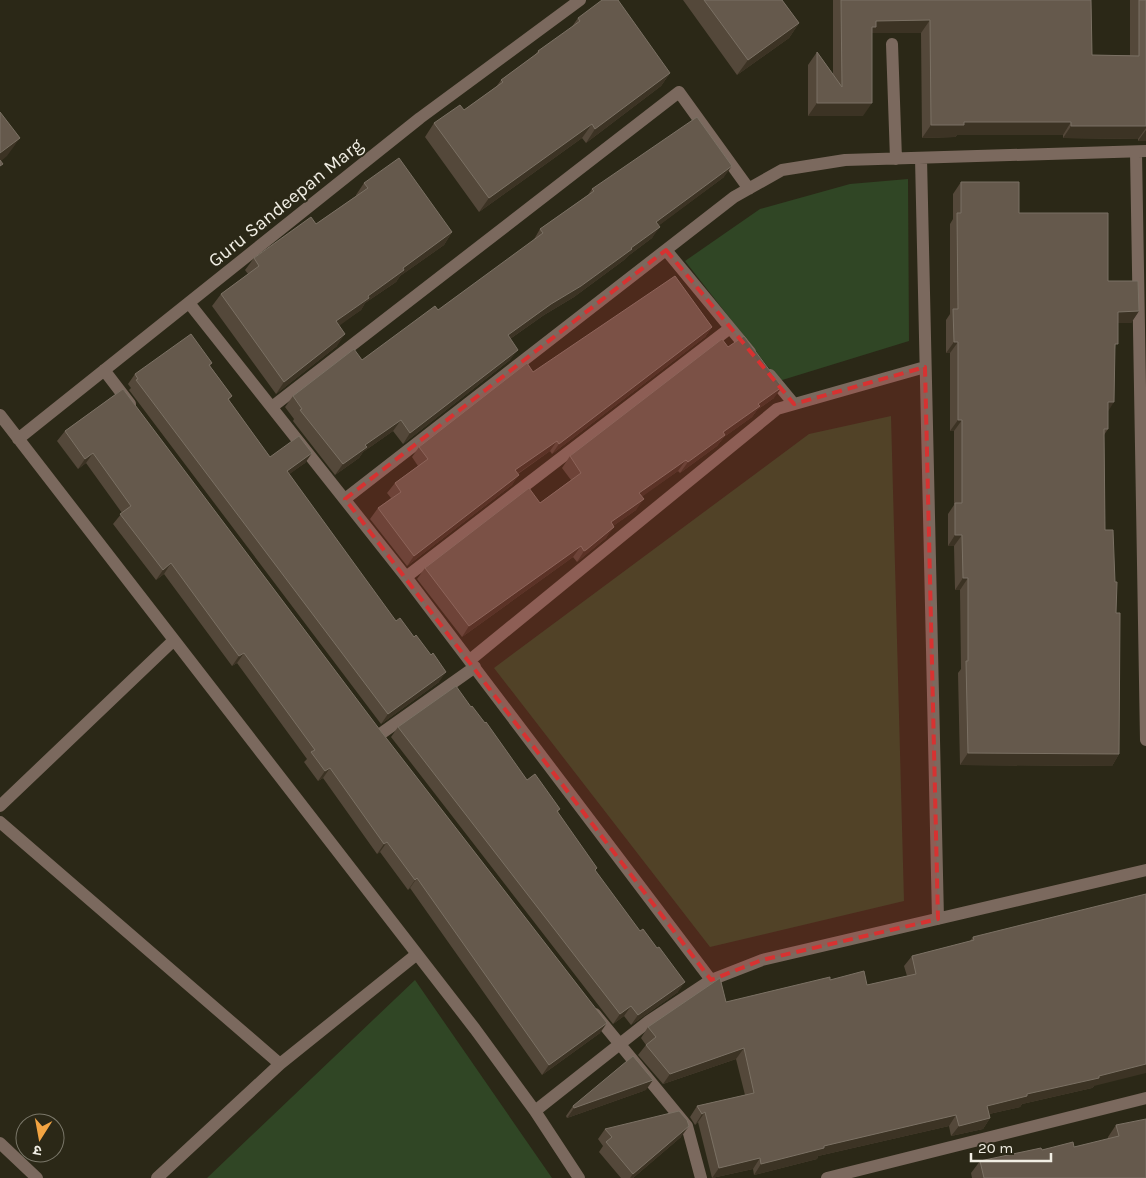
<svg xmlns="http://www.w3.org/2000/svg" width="1146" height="1178" font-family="Karla,'Noto Sans Devanagari',sans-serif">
	<rect width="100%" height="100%" fill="#2b2817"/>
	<path fill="#304625" d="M908,179L909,341L779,381L685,261L760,209L850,184Z
		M891,416L904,901L710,947L494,668L809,434Z
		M415,980L552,1178H207Z"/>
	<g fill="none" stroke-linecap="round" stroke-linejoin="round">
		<path stroke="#7b695e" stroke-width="12" d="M892,44L896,159
			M1136,152L1146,740
			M921,158L938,919
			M666,250L750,352
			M189,303L406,577L711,980
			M104,370L130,404
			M770,375L794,404
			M272,407L679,92L749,189
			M0,415L475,1029L535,1111L579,1178
			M18,439L420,118L580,0
			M345,499L734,197L782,170L845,160L1146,151
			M406,577L730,328
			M470,660L777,409L925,367
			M379,735L475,667
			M0,806L174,640
			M0,822L280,1064L417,954
			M595,1014L687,1126L701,1178
			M535,1111L649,1021L711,980L762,960L1146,870
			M0,1143L37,1178
			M157,1178L280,1064
			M827,1178L1146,1098"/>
	</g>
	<path fill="#54483a" d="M683,0H782L799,23L789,38L737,75Z
		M833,0H1091L1092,55H1130V0H1146V141H1138V139L1063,138V135H957L955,137L922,138L921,33H872L863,116H808V65L817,52L833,74Z
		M578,18L670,73L661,86L586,143L582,138L479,212L425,137L434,123L464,110L496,87L501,80L534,56L538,51L571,28Z
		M724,177L659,225L652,238L628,256L624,260L574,297L544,315L510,339V360L403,444L393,431L363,452L359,458L335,475L293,421L294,419L285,407L293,396L362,360L438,310L533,241L540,229L588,195L592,189Z
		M961,182L1019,213L1108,281L1139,311L1131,323H1118L1108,411V429L1104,435L1105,530L1116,613L1119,754L1112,766L960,765L958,673L961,669L960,590H955L954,546H948V514L954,505V431H950V353H946V320L950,314V224L953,219V194Z
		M364,183L452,232L444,245L400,276L396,282L365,303L361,310L339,325L337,346L276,394L212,306L221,294L248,274L245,270L254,258L316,224L356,196V195Z
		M712,327L705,337L552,454L550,451L518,474L512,485L407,566L370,519L378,508L391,498L387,493L395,483L418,466L412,457L419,447L533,372Z
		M728,347L774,398L757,410L752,417L724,437L717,446L680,473L678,471L642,496L636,510L613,526L606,538L578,561L577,562L573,557L462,637L417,579L425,568L540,503L571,480L562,468L570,456Z
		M212,363L210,366L232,396L229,400L270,457L312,453L305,463L289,474L439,682L381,724L129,390L131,388L128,384L135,374Z
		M123,389L600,1033L542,1075L410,888L408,890L380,852L377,854L323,778L318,781L304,762L307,759L237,663L232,666L164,574L156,580L113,524L122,513L86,463L78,469L57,441L65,431Z
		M471,707L527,780L560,809L558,812L595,871L678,992L631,1025L624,1016L613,1024L391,737L398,727Z
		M973,937L1094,1086L1092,1088L1022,1104L1020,1107L989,1114L990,1118L983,1129L951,1136L949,1126L818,1156L817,1159L754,1175L753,1169L712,1178L698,1122L695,1125L690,1117L697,1106L745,1095L736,1059L663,1084L638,1055L646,1045L641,1038L648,1027L726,1002L830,980L867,985L907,976L904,966L912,956L970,941Z
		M646,1090L567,1118L566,1116L573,1106Z
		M1116,1125L1146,1178H972L971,1173L980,1161L1042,1150L1074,1147L1108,1139V1137Z
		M605,1129L681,1137L633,1178H621L599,1152L603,1146L598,1139Z"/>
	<path fill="#3c3324" d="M930,20L921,33H872L863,39L876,21Z
		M799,23L789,38L737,75L748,60Z
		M670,73L661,86L586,143L595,129Z
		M817,103H872L863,116H808Z
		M964,122H1071L1063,135H957L955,137L922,138L931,125Z
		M592,124L582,138L479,212L489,198Z
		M1071,126H1146V128L1138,139L1063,138Z
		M1146,130V141H1138Z
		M20,138L7,156L0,162V153Z
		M732,166L724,177L649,233L656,222Z
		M660,227L652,238L628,256L624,260L574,297L544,315L500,346L508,335Z
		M452,232L444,245L400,276L396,282L365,303L361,310L328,334L336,321L403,268Z
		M1139,311L1131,323H1110L1118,312Z
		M712,327L705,337L552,454L559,444Z
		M345,334L337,346L276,394L284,382Z
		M954,342H958L950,353H946Z
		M518,350L510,360L403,444L410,433Z
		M782,387L774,398L757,410L752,417L724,437L717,446L680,473L688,462L758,404Z
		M1108,402H1114L1107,413Z
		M401,420L393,431L363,452L359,458L335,475L343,464L365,445Z
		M958,420H962L954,431H950Z
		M557,441L550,451L508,480L515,470Z
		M93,453L86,463L78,469L85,459Z
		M312,453L305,463L280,481L287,471Z
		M686,460L678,471L632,504L639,493Z
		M519,475L512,485L407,566L414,556Z
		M644,499L636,510L603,533L611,522Z
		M614,527L606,538L577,562L584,551Z
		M955,535H962L954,546H948Z
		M581,546L573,557L462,637L469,626Z
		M171,563L164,574L156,580L163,570Z
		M963,578H968L960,590H955Z
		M244,653L237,663L232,666L239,656Z
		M446,672L439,682L381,724L388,714Z
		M968,753L1119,754L1112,766L960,765Z
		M330,768L323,778L318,781L325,771Z
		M387,842L380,852L377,854L384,844Z
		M417,878L410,888L408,890L415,880Z
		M685,982L678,992L631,1025L638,1015Z
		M631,1006L624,1016L613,1024L620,1014Z
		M607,1023L600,1033L542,1075L549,1065Z
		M744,1048L736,1059L663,1084L670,1074Z
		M1146,1064V1073L1094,1086L1092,1088L1022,1104L1020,1107L980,1116L987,1106L1027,1094Z
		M653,1080L646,1090L567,1118L574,1108Z
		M705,1112L698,1122L695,1125L702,1114Z
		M956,1115L949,1126L818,1156L817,1159L754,1175L761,1164L824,1146Z
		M990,1118L983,1129L951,1136L959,1126Z
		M689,1126L681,1137L633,1178H630L633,1174Z
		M760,1158L753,1169L712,1178L719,1168Z"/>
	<path fill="#65594c" stroke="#7b7164" d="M602,0H618L670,73L595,129L592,124L489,198L434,123L460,105L464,110L503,82L501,80L539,52L538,51L580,21L578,18Z
		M704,0H782L799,23L748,60Z
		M841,0H1091L1092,55L1139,56V0H1146V126H1071V122H964V125H931L930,20L876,21V27H872V103H817V52L842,87Z
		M0,112L20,138L0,153Z
		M697,117L732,166L656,222L660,227L631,248L632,249L581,286L551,304L508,335L518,350L410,433L401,420L365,445L367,447L343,464L300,410L302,409L293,396L354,349L362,360L435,306L438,310L543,233L540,229L594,191L592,189Z
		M399,158L452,232L403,268L404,270L368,296L369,298L336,321L345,334L284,382L221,294L259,266L254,258L311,217L316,224L368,188L364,183Z
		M0,160L3,164L0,166Z
		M961,182H1019V213H1108V281H1138L1139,311L1118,312V344H1115L1114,402H1108V429H1104L1105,530H1113L1115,582H1117L1116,613H1120L1119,754L968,753L966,661H968V578H963L962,535H955V503H962V420H958V342H954L953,309H958L957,213H961Z
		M675,276L712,327L559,444L557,441L515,470L519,475L414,556L378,508L401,492L395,483L428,459L419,447L527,363L533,372Z
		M191,334L212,363L209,365L232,396L228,399L270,457L299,436L312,453L287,471L396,621L400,618L414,637L416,635L431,655L433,653L446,672L388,714L136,380L138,379L135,374Z
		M744,336L782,387L758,404L760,406L723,432L725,435L688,462L686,460L639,493L644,499L611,522L614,527L586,550L584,551L581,546L469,626L425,568L529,488L540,503L581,473L570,456L722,339L728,347Z
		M123,389L380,730L607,1023L549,1065L417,878L415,880L387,842L384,844L330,768L325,771L311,752L315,750L244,653L239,656L171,563L163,570L120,514L131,506L93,453L85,459L65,431Z
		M456,686L471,707L472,706L485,723L486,722L527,780L535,774L560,809L557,811L597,868L595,870L640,931L643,929L657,948L659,947L685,982L638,1015L631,1006L620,1014L398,727Z
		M1146,894V1064L1099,1076V1078L1027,1094V1096L987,1106L990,1118L959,1126L956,1115L824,1146V1148L761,1164L760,1158L719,1168L705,1112L702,1114L697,1106L754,1093L744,1048L670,1074L646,1045L656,1037L648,1027L720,978L726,1002L830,977V980L864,971L867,985L916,974L912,956L974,940L973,937Z
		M633,1056L653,1080L574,1108L573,1106Z
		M679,1111L687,1120L689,1126L633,1174L606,1142L612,1137L605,1129Z
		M1146,1119V1178H984L980,1161L1041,1148L1042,1150L1073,1142L1074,1147L1119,1136L1116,1125Z"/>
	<path fill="#d73231" fill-opacity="0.2" stroke="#d73231" stroke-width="4" stroke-dasharray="10 6" stroke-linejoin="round" d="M666,250L794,404L925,367L938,919L762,960L711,980L345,499Z"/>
	<g text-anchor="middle" stroke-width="4" stroke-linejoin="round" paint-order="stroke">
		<g font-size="19" fill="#f1eee4" stroke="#2b2817">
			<text transform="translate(285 202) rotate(-39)" y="7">Guru Sandeepan Marg</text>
		</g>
	</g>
	<g transform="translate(40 1138) rotate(191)"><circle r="24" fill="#2b2817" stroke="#7a7769"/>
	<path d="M0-4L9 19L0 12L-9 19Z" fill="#f3a442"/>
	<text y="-8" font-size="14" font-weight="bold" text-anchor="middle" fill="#f1eee4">उ</text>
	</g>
	<path d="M971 1153v8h80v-8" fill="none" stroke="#f1eee4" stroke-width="2.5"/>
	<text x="978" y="1153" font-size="15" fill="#f1eee4" stroke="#2b2817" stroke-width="4" paint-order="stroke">20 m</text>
</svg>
